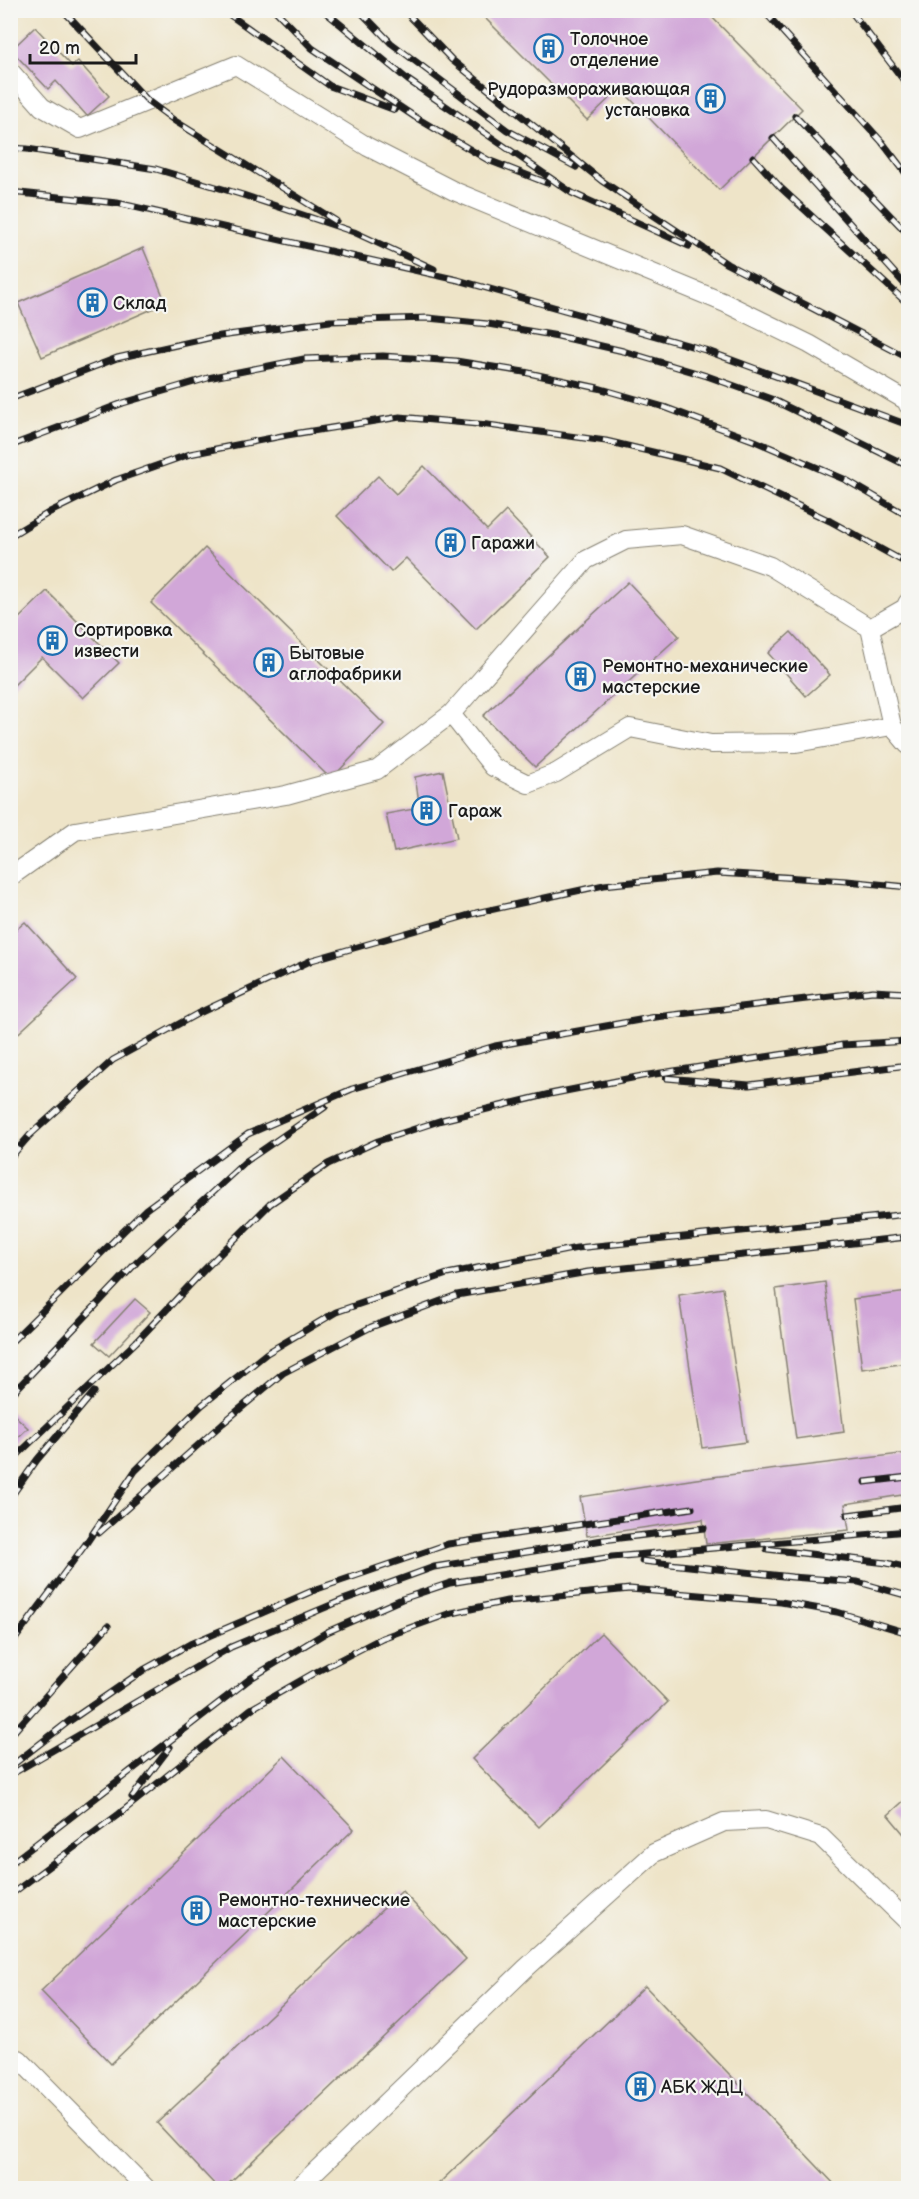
<svg xmlns="http://www.w3.org/2000/svg" width="919" height="2199" font-family="'Balsamiq Sans',sans-serif">
	<rect width="100%" height="100%" fill="#f6f6f2"/>
	<filter id="ink" filterUnits="userSpaceOnUse"><feTurbulence type="fractalNoise" baseFrequency=".0167" numOctaves="2"/><feDisplacementMap in="SourceGraphic" scale="12" xChannelSelector="R" yChannelSelector="G"/><feConvolveMatrix kernelMatrix="1 2 1 2 8 2 1 2 1" color-interpolation-filters="sRGB"/></filter>
	<filter id="wash" filterUnits="userSpaceOnUse"><feTurbulence type="fractalNoise" baseFrequency=".008" numOctaves="4" result="noise"/><feDisplacementMap in="SourceGraphic" scale="24" xChannelSelector="R" yChannelSelector="G"/><feGaussianBlur stdDeviation="1.35" result="paint"/><feColorMatrix in="noise" values="0 0 0 0 0 0 0 0 0 0 0 0 0 0 0 0 0 1.4 0 .05"/><feComposite in="paint" operator="in"/></filter>
	<g filter="url(#wash)">
		<rect width="100%" height="100%" fill="#eee4c8"/>
		<g id="blocks">
			<path fill="#d1a7d8" d="M477,10H705L802,109L719,190L620,88L587,120Z
				M35,27L72,66L78,61L109,96L87,116L56,81L48,89L11,50Z
				M143,248L166,303L42,357L18,303Z
				M424,466L487,530L506,511L550,557L476,629L406,558L391,572L337,516L378,476L396,494Z
				M205,548L384,724L331,779L151,603Z
				M628,582L679,636L535,767L483,716Z
				M47,591L119,663L83,698L42,657L10,689V618L15,622Z
				M791,632L830,675L806,696L768,653Z
				M443,771L457,838L394,852L386,814L420,808L415,777Z
				M25,922L77,979L10,1041V935Z
				M825,1282L844,1432L796,1439L776,1289Z
				M723,1288L746,1442L702,1448L679,1295Z
				M908,1292V1363L862,1369L853,1299Z
				M135,1299L150,1312L109,1356L94,1343Z
				M10,1411L28,1428L10,1445Z
				M908,1453V1494L845,1504L849,1530L706,1544L703,1519L587,1536L580,1497L696,1479Z
				M601,1633L668,1702L539,1827L472,1759Z
				M284,1756L354,1829L111,2064L41,1991Z
				M908,1797V1839L888,1815Z
				M402,1891L466,1959L224,2188H218L157,2123Z
				M645,1986L838,2188H434Z"/>
		</g>
	</g>
	<g filter="url(#ink)">
		<use href="#blocks" fill-opacity="0" stroke="#858072" stroke-width="1.5"/>
		<g fill="none" stroke-linecap="round" stroke-linejoin="round">
			<defs>
				<path id="lane" d="M10,71L42,107L80,129L236,65L368,147L454,191L725,303L809,344L907,401L908,405
					M870,628L905,608L908,602
					M451,714L493,767L528,784L556,773L630,728L711,744L796,743L892,726
					M10,877L75,831L286,795L377,770L451,714L586,560L626,540L682,535L770,566L870,628L892,726L908,745
					M10,2068L19,2059L146,2188
					M298,2188L525,1969L654,1853L724,1822L766,1820L821,1837L908,1922"/>
			</defs>
			<use href="#lane" stroke="#858072" stroke-width="20"/>
			<use href="#lane" stroke="#fff" stroke-width="18"/>
			<defs>
				<path id="rail" d="M63,10L148,101L175,121L336,221
					M223,10L330,86L395,110
					M275,10L312,48L415,117L488,160L547,183
					M323,10L408,80L572,193L689,246
					M359,10L391,43L507,130L576,167
					M404,10L452,60L602,181L727,264L908,358
					M763,10L882,142L908,176
					M850,10L908,86
					M795,116L908,234
					M773,138L908,288
					M10,148L27,149L156,169L243,195L354,232L434,269
					M753,157L781,188L908,304
					M10,192L117,203L458,280L705,350L908,425
					M10,399L117,358L213,337L330,321L428,318L488,324L558,336L623,351L707,376L771,399L908,466
					M10,446L123,403L208,378L304,359L383,356L456,361L524,372L598,388L664,407L755,441L846,480L908,516
					M10,536L50,512L116,480L190,454L287,435L400,417L488,425L606,441L720,468L830,521L908,564
					M666,1078L749,1085L908,1065
					M10,1158L30,1135L113,1060L197,1014L312,960L476,913L604,885L717,873L847,881L908,887
					M10,1343L146,1209L248,1134L352,1089L495,1046L656,1017L873,991L908,993
					M10,1396L137,1262L245,1162L325,1107
					M10,1462L136,1342L204,1270L270,1204L328,1164L378,1141L442,1120L550,1094L642,1076L843,1045L908,1041
					M865,1482L908,1477
					M10,1498L37,1460L94,1392
					M847,1515L908,1507
					M99,1533L223,1423L283,1373L371,1327L457,1295L588,1272L908,1237
					M767,1549L887,1563L908,1568
					M642,1561L792,1577L858,1582L908,1596
					M10,1646L85,1545L135,1471L202,1405L267,1353L336,1312L447,1274L577,1248L908,1214
					M10,1736L108,1626
					M10,1767L68,1722L145,1669L190,1644L317,1589L448,1544L692,1508
					M10,1775L231,1647L343,1600L434,1567L603,1540L704,1528
					M132,1797L170,1747
					M10,1864L251,1678L327,1632L402,1599L450,1583L612,1557L908,1531
					M10,1895L119,1814L251,1709L314,1673L382,1638L448,1614L507,1601L630,1589L781,1602L837,1612L908,1633"/>
			</defs>
			<use href="#rail" stroke="#1c1c1c" stroke-width="7"/>
			<use href="#rail" stroke="#f6f6f2" stroke-width="4.5" stroke-dasharray="14" stroke-linecap="butt"/>
		</g>
	</g>
	<defs>
		<symbol id="building-ring" viewBox="-11 -11 22 22"><circle r="9.5" fill="#f6f6f2" stroke="#1f6fb2" stroke-width="1.5"/><path d="M-4-6H4V6H1V3H-1V6H-4ZM-2.5-4.3h1.7v1.8h-1.7ZM.8-4.3h1.7v1.8H.8ZM-2.5-1h1.7V.8h-1.7ZM.8-1h1.7V.8H.8Z" fill="#1f6fb2"/></symbol>
	</defs>
	<g fill-rule="evenodd">
		<use href="#building-ring" x="532" y="32" width="33" height="33"/>
		<use href="#building-ring" x="694" y="82" width="33" height="33"/>
		<use href="#building-ring" x="76" y="286" width="33" height="33"/>
		<use href="#building-ring" x="434" y="526" width="33" height="33"/>
		<use href="#building-ring" x="36" y="624" width="33" height="33"/>
		<use href="#building-ring" x="252" y="646" width="33" height="33"/>
		<use href="#building-ring" x="564" y="660" width="33" height="33"/>
		<use href="#building-ring" x="410" y="794" width="33" height="33"/>
		<use href="#building-ring" x="180" y="1894" width="33" height="33"/>
		<use href="#building-ring" x="624" y="2070" width="33" height="33"/>
	</g>
	<g text-anchor="middle" stroke-width="4.5" stroke-linejoin="round" paint-order="stroke">
		<g font-size="18" fill="#1c1c1c" stroke="#f6f6f2" text-anchor="start">
			<text x="570" y="45">Толочное<tspan x="570" dy="21">отделение</tspan></text>
			<text x="690" y="95" text-anchor="end">Рудоразмораживающая<tspan x="690" dy="21">установка</tspan></text>
			<text x="113" y="309">Склад</text>
			<text x="471" y="549">Гаражи</text>
			<text x="74" y="636">Сортировка<tspan x="74" dy="21">извести</tspan></text>
			<text x="289" y="659">Бытовые<tspan x="289" dy="21">аглофабрики</tspan></text>
			<text x="602" y="672">Ремонтно-механические<tspan x="602" dy="21">мастерские</tspan></text>
			<text x="448" y="817">Гараж</text>
			<text x="218" y="1906">Ремонтно-технические<tspan x="218" dy="21">мастерские</tspan></text>
			<text x="661" y="2093">АБК ЖДЦ</text>
		</g>
	</g>
	<rect width="919" height="2199" fill="none" stroke="#f6f6f2" stroke-width="36"/>
	<path d="M30 54v9h106v-9" fill="none" stroke="#1c1c1c" stroke-width="3"/>
	<text x="39" y="54" font-size="18" fill="#1c1c1c" stroke="#f6f6f2" stroke-width="4.5" paint-order="stroke">20 m</text>
</svg>
